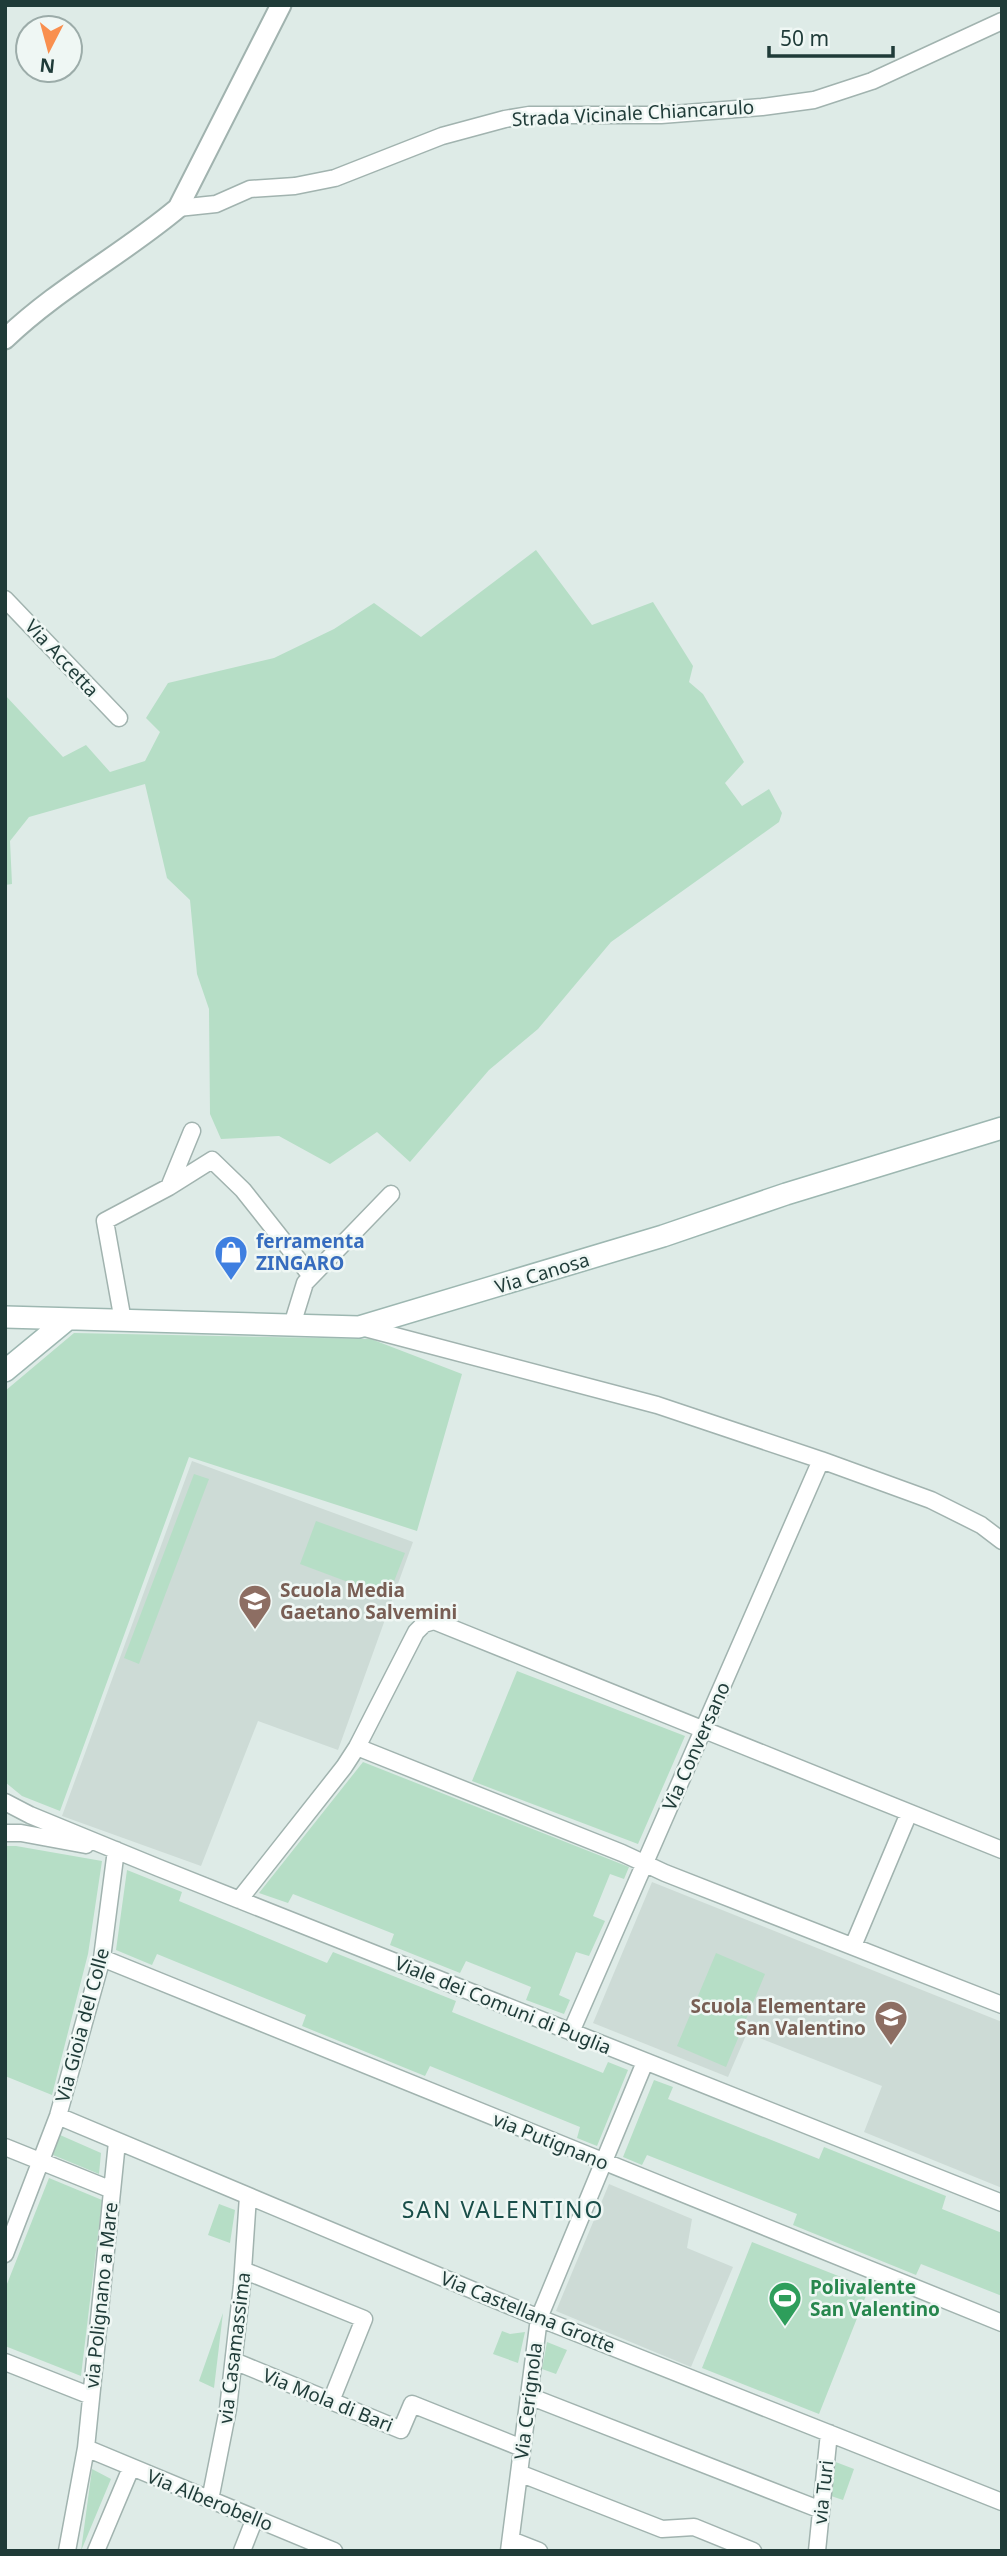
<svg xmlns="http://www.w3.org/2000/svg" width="1007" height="2556" font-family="'Noto Sans',sans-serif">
	<rect width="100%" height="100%" fill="#deebe7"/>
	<path fill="#cddbd6" d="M192,1461L413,1542L338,1750L258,1721L201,1866L62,1816Z
		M652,1882L1002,2022V2188L864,2132L882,2086L747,2033L728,2077L593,2023Z
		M609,2184L692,2219L687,2248L733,2267L691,2367L556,2311Z"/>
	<path fill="#b6dec6" d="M536,550L592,625L653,602L693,666L689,682L703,694L744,762L725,783L742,806L769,789L782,813L779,822L611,942L538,1029L489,1070L410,1162L377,1132L330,1164L279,1136L221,1139L210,1114L209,1009L197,974L190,900L167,878L145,784L29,817L10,841L12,884L5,885V695L63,757L86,745L110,772L145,761L160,732L146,718L168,683L274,658L334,629L374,603L421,637Z
		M74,1333L371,1339L462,1374L417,1531L189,1457L60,1811L22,1796L5,1782V1391Z
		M194,1474L209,1479L139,1664L124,1658Z
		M316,1521L405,1553L388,1597L300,1564Z
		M517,1671L685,1736L638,1844L472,1781Z
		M363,1762L629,1867L624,1879L610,1874L593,1916L605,1921L589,1956L576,1952L559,1995L570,2000L564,2014L526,2000L531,1987L466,1961L460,1973L390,1945L394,1934L293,1894L288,1903L259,1893Z
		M5,1846H16L102,1861L88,1954L52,2095L5,2076Z
		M127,1870L182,1892L179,1901L327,1963L333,1952L456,2001L452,2012L603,2073L608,2062L628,2070L597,2146L577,2138L580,2127L430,2066L425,2076L302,2026L306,2015L157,1954L152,1965L116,1950Z
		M716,1953L765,1974L726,2067L677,2046Z
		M654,2080L673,2087L668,2099L819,2159L824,2147L946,2196L942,2209L1002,2233V2296L921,2264L916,2275L793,2225L797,2214L647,2155L642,2165L623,2157Z
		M60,2135L101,2153L99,2174L53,2155Z
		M49,2178L102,2200L81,2376L5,2346V2289Z
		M219,2204L235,2210L230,2243L208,2235Z
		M752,2242L869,2288L819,2414L702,2368Z
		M223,2313L214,2388L199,2381Z
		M502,2331L510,2334L525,2332L518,2363L493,2354Z
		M547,2342L567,2350L556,2374L542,2369Z
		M833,2461L854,2469L843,2500L831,2496Z
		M92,2469L111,2479L81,2551Z"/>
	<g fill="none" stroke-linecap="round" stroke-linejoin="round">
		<defs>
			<path id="minor" d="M178,208L216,204L250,189L295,186L335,178L442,136L505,119L529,115H661L762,107L814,100L872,81L1002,21
				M5,599L119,718
				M169,1187L212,1160L243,1190L311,1276
				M123,1321L105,1221L169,1187L192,1131
				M292,1325L305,1283L391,1194
				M361,1327L657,1405L821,1460L931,1500L981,1525L1002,1541
				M357,1747L622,1853L665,1873L1002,2005
				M5,1802L30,1815L159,1868L1002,2203
				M5,1833H21L86,1845
				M239,1900L344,1767L357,1747L416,1632L424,1624L434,1621L1002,1850
				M853,1946L909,1813
				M102,1958L1002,2323
				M571,2032L821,1460
				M58,2116L539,2318L1002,2502
				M5,2147L112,2190
				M5,2254L58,2116L102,1958L116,1850
				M243,2270L364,2319L331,2401
				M234,2361L401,2430L412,2404L522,2448
				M5,2362L91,2396
				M529,2396L821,2510
				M86,2448L334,2551
				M519,2473L662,2529L694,2527L753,2551
				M210,2500L228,2409L242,2285L248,2196
				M511,2540L539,2551
				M67,2551L86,2448L117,2142
				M96,2551L131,2468
				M242,2551L255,2518
				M509,2551L539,2318L645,2062
				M817,2551L829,2433"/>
			<path id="tertiary" d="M5,339C58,288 122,255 178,208L281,5"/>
			<path id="secondary" d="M5,1317L359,1327L663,1236L786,1194L1002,1128
				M5,1371L68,1319"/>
		</defs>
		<use href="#minor" stroke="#a1b3af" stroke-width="19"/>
		<use href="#tertiary" stroke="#a1b3af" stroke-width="23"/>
		<use href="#secondary" stroke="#9db7b1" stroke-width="24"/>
		<use href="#minor" stroke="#fff" stroke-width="16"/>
		<use href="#tertiary" stroke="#fff" stroke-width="19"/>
		<use href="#secondary" stroke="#fff" stroke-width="21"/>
	</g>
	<defs>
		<symbol id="shop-pin" viewBox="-11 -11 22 30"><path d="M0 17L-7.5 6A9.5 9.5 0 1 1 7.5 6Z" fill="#3f7fe0" stroke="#eff7f4"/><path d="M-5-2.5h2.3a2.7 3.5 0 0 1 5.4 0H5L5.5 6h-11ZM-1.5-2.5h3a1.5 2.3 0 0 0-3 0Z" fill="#fff"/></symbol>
		<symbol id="school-pin" viewBox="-11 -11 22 30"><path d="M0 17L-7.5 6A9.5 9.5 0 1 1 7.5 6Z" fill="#8d6e63" stroke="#eff7f4"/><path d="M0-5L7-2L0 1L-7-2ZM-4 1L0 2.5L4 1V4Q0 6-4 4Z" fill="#fff"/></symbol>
		<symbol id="stadium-pin" viewBox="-11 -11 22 30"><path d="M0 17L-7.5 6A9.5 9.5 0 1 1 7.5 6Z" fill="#2e9e5b" stroke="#eff7f4"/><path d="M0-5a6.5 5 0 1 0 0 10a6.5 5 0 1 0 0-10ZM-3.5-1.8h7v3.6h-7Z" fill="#fff"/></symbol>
	</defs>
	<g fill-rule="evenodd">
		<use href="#shop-pin" x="212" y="1233" width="38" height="52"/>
		<use href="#school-pin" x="236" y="1582" width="38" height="52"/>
		<use href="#school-pin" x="872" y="1998" width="38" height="52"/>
		<use href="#stadium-pin" x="766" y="2279" width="38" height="52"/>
	</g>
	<g text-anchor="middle" stroke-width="5" stroke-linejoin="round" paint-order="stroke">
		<g font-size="19" fill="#1f3b38" stroke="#eff7f4">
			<text transform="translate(633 113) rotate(-3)" y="7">Strada Vicinale Chiancarulo</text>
			<text transform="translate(62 658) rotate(47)" y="7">Via Accetta</text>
			<text transform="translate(542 1273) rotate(-17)" y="7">Via Canosa</text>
			<text transform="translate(696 1746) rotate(-66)" y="7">Via Conversano</text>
			<text transform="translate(503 2005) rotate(22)" y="7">Viale dei Comuni di Puglia</text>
			<text transform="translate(82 2025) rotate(-75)" y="7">Via Gioia del Colle</text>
			<text transform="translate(551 2141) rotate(22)" y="7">via Putignano</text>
			<text transform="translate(101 2295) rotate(-84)" y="7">via Polignano a Mare</text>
			<text transform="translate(528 2312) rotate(22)" y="7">Via Castellana Grotte</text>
			<text transform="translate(234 2348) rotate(-83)" y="7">via Casamassima</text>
			<text transform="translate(328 2400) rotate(22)" y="7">Via Mola di Bari</text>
			<text transform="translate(528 2401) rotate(-83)" y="7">Via Cerignola</text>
			<text transform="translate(823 2492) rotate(-84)" y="7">via Turi</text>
			<text transform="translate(210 2500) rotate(22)" y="7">Via Alberobello</text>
		</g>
		<g font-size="19" font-weight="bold" fill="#366cbe" stroke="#eff7f4" text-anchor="start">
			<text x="256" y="1248">ferramenta<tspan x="256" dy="22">ZINGARO</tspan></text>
		</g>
		<g font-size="19" font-weight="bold" fill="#785e54" stroke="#eff7f4" text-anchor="start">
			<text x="280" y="1597">Scuola Media<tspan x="280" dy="22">Gaetano Salvemini</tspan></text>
			<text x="866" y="2013" text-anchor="end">Scuola Elementare<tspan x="866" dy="22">San Valentino</tspan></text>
		</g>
		<g font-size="19" font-weight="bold" fill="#27864d" stroke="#eff7f4" text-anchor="start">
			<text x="810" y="2294">Polivalente<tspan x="810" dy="22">San Valentino</tspan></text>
		</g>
		<g font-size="23" letter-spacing="2" fill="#1a4e49" stroke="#eff7f4">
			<text x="503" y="2218">SAN VALENTINO</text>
		</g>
	</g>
	<rect width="1007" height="2556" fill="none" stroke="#1f3b38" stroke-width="14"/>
	<g transform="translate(49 49) rotate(186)"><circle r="33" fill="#eff7f4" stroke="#9caca9" stroke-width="2"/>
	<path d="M0-5L12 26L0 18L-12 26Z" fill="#f98f4e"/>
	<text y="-10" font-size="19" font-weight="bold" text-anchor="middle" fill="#1f3b38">N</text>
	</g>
	<path d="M769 46v10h124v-10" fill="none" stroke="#1f3b38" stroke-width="3.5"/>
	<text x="780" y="46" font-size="21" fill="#1f3b38" stroke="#eff7f4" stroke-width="5" paint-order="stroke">50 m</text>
</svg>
